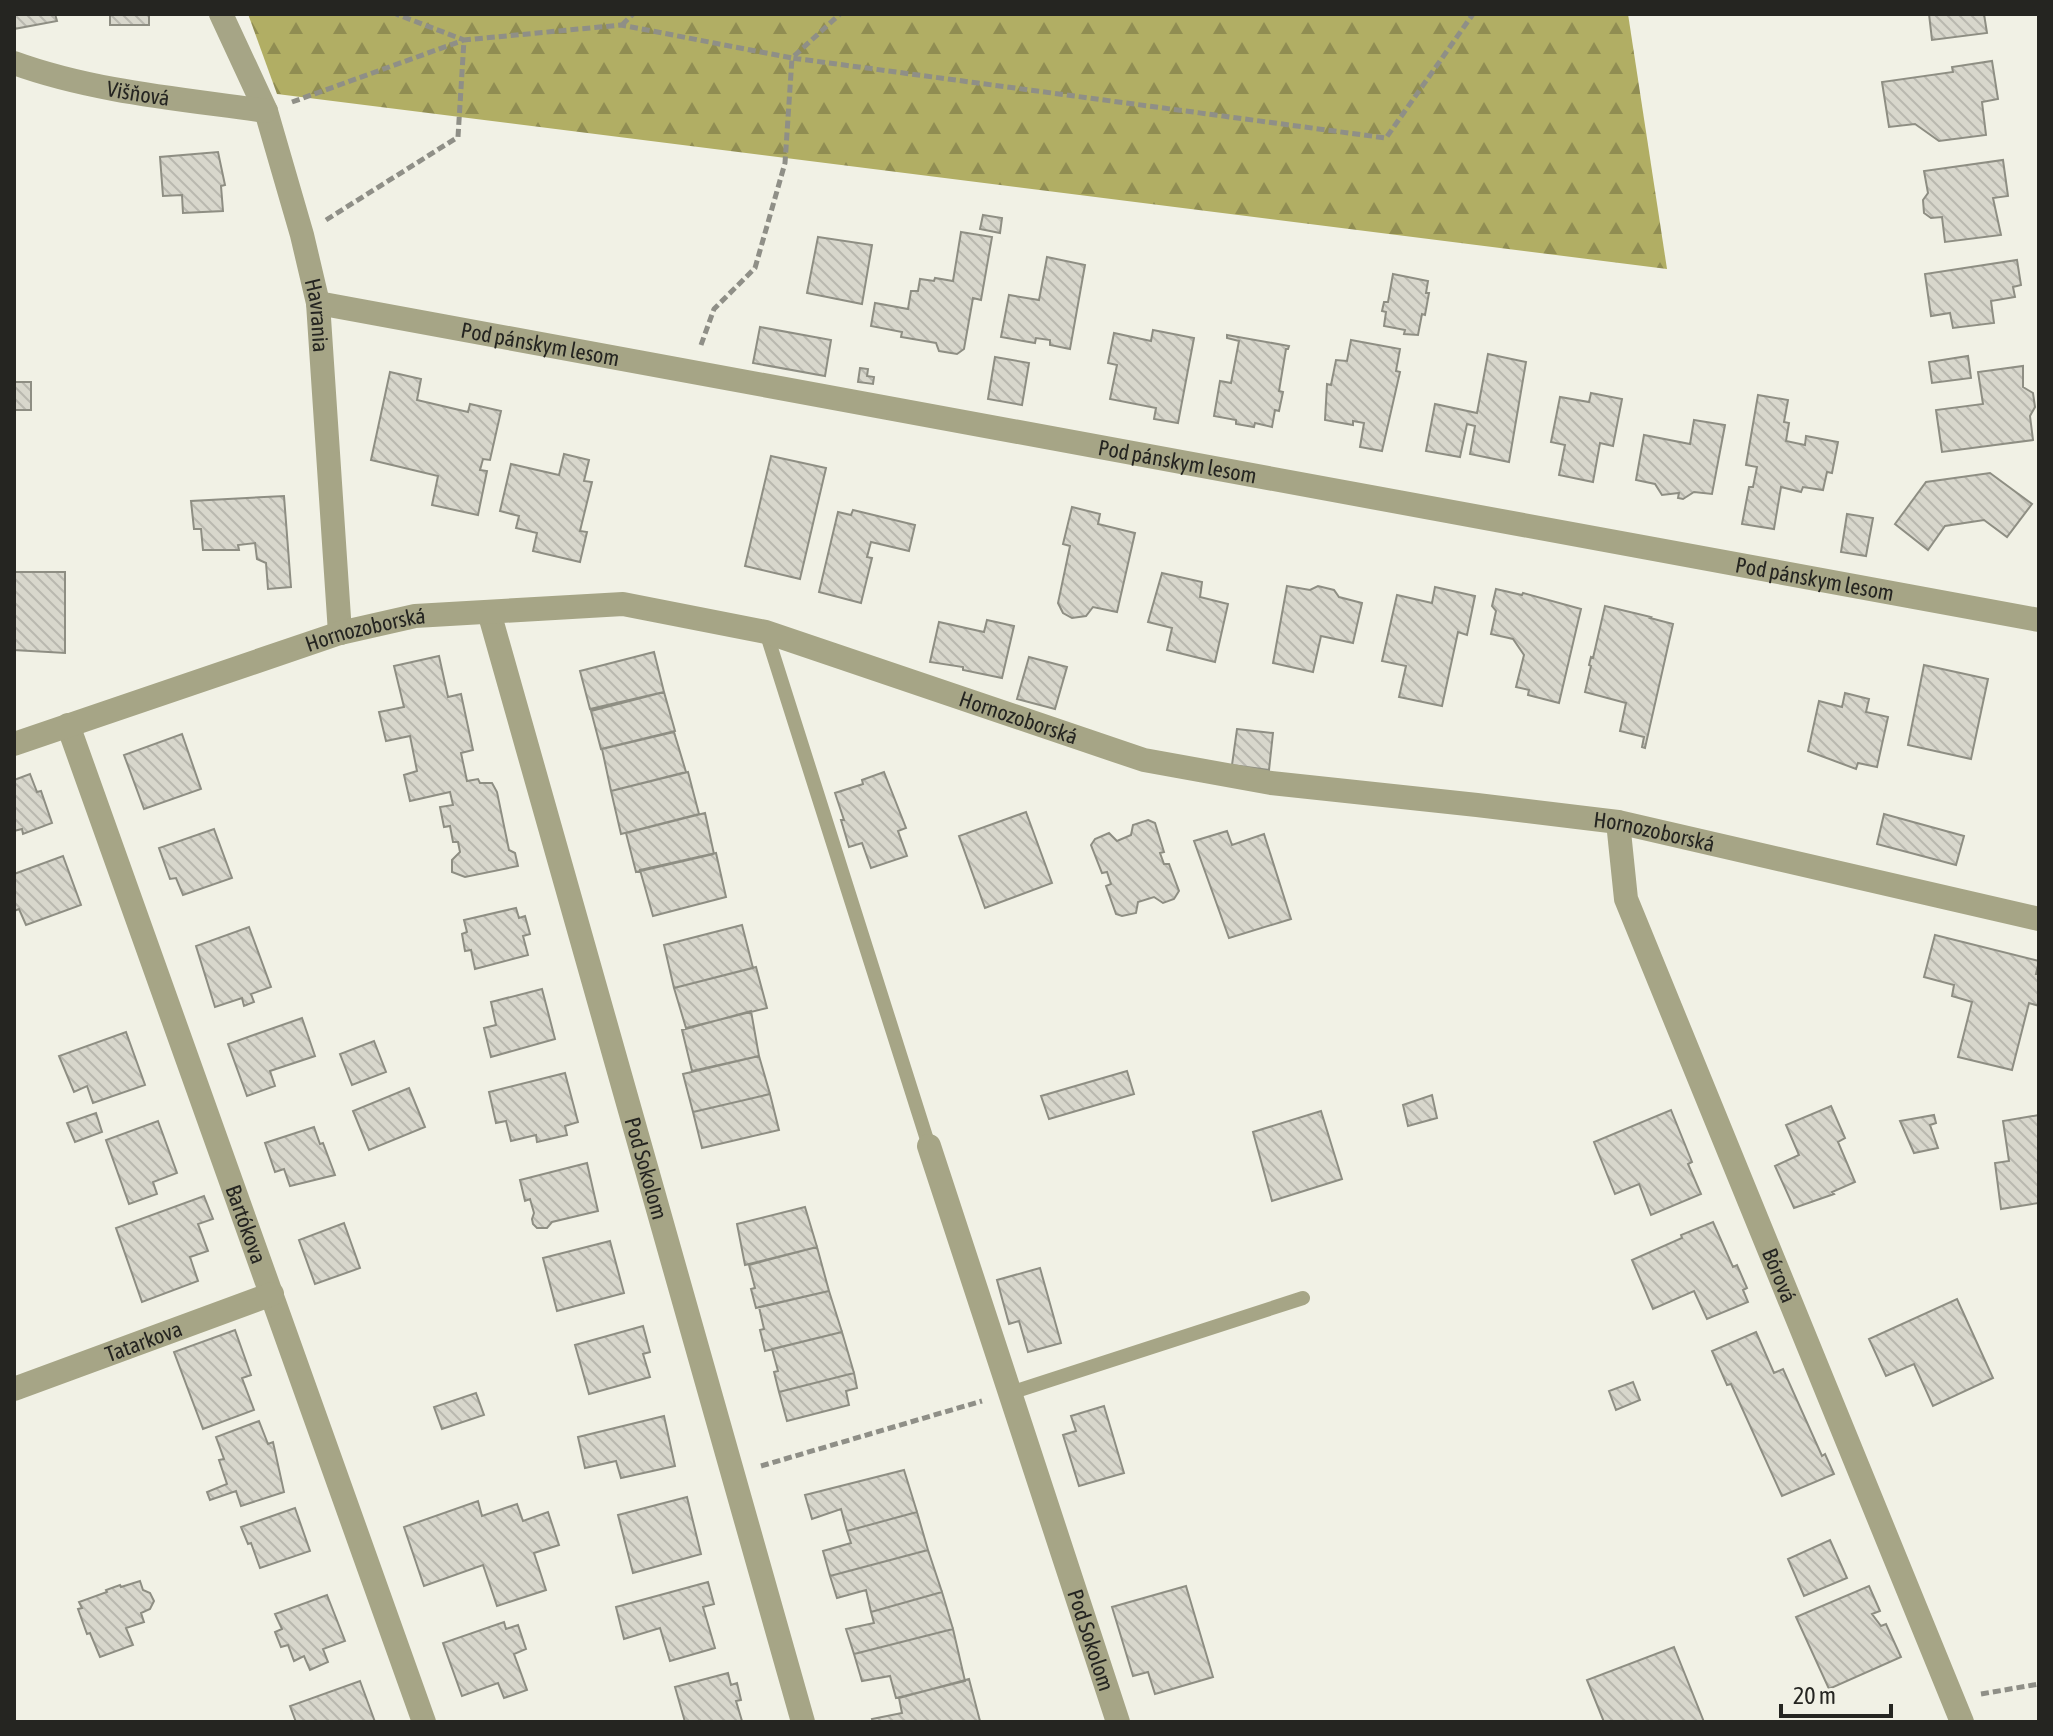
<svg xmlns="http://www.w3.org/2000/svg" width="2053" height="1736" font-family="'Asap Condensed',sans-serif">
	<defs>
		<pattern id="forest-firs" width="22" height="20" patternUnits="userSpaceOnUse" patternTransform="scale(2)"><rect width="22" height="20" fill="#b1ae64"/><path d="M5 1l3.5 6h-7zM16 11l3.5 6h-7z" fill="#908d52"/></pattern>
		<pattern id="building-back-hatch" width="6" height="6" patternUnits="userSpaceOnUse" patternTransform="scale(2)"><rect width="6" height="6" fill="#d8d7cc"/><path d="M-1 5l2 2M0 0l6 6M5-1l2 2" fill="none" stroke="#b9b8af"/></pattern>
	</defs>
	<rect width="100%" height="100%" fill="#f1f1e5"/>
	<path fill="url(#forest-firs)" d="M248,14H1628L1667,269L277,94Z"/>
	<path fill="url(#building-back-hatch)" stroke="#8e8e83" stroke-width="2" d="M14,14H55L57,21L14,29Z
		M110,14H149V25H110Z
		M1929,14H1984L1987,33L1932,40Z
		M1992,61L1998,99L1982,102L1986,135L1939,141L1915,124L1889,127L1882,82L1953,72L1952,67Z
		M218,152L225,185L221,186L223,211L183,213L182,195L163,196L160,157Z
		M2003,160L2008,196L1993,198L2001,235L1945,242L1942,217L1931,218L1924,213L1923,200L1928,193L1924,171Z
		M983,215L1002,218L1000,233L980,229Z
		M961,232L992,237L981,300L973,298L964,349L957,354L939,351L936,343L901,337L902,332L871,326L875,303L908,309L911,291H918L920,279L934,281L935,278L953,281Z
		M818,237L872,245L862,304L807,293Z
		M1047,257L1085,265L1070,349L1050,345V340L1036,338L1035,343L1001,337L1009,295L1039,300Z
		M2017,260L2021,285L2013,287L2015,297L1991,301L1994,323L1953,328L1950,313L1931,316L1925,274Z
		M1393,274L1428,281L1426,293H1429L1425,315L1422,314L1418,335L1404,334L1405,330L1384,326L1386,312L1382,311L1384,302H1388Z
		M760,327L831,340L825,376L753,363Z
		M1153,330L1194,338L1178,423L1154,419L1156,408L1110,399L1117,365L1108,363L1114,333L1151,341Z
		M1227,335L1289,346L1288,349H1286L1279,391L1283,392L1279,411L1275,410L1272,427L1255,423L1254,427L1236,424V420L1214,416L1220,381L1231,383L1239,341L1227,338Z
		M1351,340L1400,349L1396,371L1400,372L1382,451L1360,447L1364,423L1353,421V425L1325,420L1327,384L1331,385L1336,360L1347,361Z
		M1488,354L1526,362L1509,462L1470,454L1475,426L1467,424L1460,457L1426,451L1435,404L1477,413Z
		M1968,356L1971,378L1932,383L1929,362Z
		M995,357L1029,363L1022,405L988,399Z
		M2023,366V387L2033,393L2035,407L2030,416L2033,440L1942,452L1936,410L1983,404L1978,372Z
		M860,368L868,369L867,376L874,377L873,384L858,382Z
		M390,372L421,379L417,400L468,412L470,404L501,411L490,460L483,459L480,470L487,471L478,515L432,505L438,476L371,460Z
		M14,382H31V410H14Z
		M1591,393L1622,399L1613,446L1600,443L1593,482L1559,475L1565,445L1551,442L1560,397L1589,402Z
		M1758,395L1788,400L1784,422L1789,423L1786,441L1805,445L1806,436L1838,442L1832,473L1827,472L1823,490L1803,487L1801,492L1781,487L1774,529L1742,524L1749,487H1753L1757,467L1746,465Z
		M1694,420L1725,425L1712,494L1694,492L1683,499L1678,498L1679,493L1662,495L1655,484L1636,480L1644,435L1690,444Z
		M564,454L589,460L584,481L592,482L580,531L587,532L580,562L533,551L537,533L516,528L519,516L500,511L511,464L559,475Z
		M771,456L826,468L800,579L745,566Z
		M1990,473L2032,504L2007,537L1984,520L1945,526L1928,550L1895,524L1926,482Z
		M284,496L291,587L268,589L266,563L257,559L255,543L238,545L239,550H203L201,529H194L191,501Z
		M1072,507L1100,514L1098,524L1135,533L1117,612L1093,607L1086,616L1072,618L1063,613L1058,603L1070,546L1063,544Z
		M853,510L915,525L909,551L871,542L867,557L872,558L861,603L819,592L838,512L851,515Z
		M1847,514L1873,518L1866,556L1841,552Z
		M14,572H65V653L14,650Z
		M1162,573L1202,582L1200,597L1228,604L1215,662L1167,650L1172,628L1148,622Z
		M1287,586L1310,590L1318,586L1334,590L1339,597L1362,603L1353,643L1321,636L1313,672L1273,663Z
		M1435,587L1475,596L1467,635L1458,632L1442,706L1399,697L1406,666L1382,661L1397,595L1432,603Z
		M1496,589L1522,595L1523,593L1581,609L1559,703L1528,695L1529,690L1516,687L1524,655L1513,639L1491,634L1496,611L1492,606Z
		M1605,606L1651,617L1650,618L1673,624L1645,748L1642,747L1644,737L1620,731L1626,703L1585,692L1591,666L1589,665L1591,657L1593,658Z
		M987,620L1014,626L1002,678L963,670V667L930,662L939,622L984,632Z
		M654,652L664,692L590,709L580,671Z
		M439,656L448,697L461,694L473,750L461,753L467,781L478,779L480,783H492L497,792L509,850L515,853L518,866L465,877L452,872V860L460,852L458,842H453L450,826L444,827L440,807L453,805L450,792L410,801L404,775L417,771L410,736L386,741L379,712L404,707L394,666Z
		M1029,657L1067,667L1055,709L1017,699Z
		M1924,665L1988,679L1971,759L1908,745Z
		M664,692L675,731L601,749L591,711Z
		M1845,693L1869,699L1866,712L1888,717L1877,767L1858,763L1856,769L1808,751L1819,701L1842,707Z
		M1237,729L1273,733L1269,770L1232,765Z
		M674,732L686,772L611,791L602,749Z
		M182,734L201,789L144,809L124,755Z
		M688,772L699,814L621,834L611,791Z
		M884,772L906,828L898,831L907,856L871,868L862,843L849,847L841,820H844L835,793L863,784L862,780Z
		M30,774L37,792L41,791L52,823L23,834L22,829L14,831V780Z
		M1026,812L1052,883L985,908L959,836Z
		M705,813L714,854L636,872L626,833Z
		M1884,814L1964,836L1956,865L1877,844Z
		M1148,820L1155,823L1164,852L1160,853L1164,864H1169L1179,891L1174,899L1163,903L1154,897L1138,902L1136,913L1122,916L1116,914L1106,886L1111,884L1107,872L1102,873L1091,845L1095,839L1109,833L1117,841L1131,835L1133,825Z
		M214,829L232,878L183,895L176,878L170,879L159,848Z
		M1227,831L1232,845L1264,834L1291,919L1229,938L1194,841Z
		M716,853L726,897L653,916L640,870Z
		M63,856L81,905L26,925L19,909L14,911V874Z
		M516,908L519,918L525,916L530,934L523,936L528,955L475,969L471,950L465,951L462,934L467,932L464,920Z
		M742,925L753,968L674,988L664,945Z
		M249,927L271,987L251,994L254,1002L244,1006L242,998L215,1007L196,946Z
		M1935,935L2039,961L2036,974H2039V1006L2029,1003L2012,1070L1958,1057L1972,1002L1952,996L1954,985L1924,977Z
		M756,967L767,1008L686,1028L674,988Z
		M542,989L555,1039L491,1057L484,1028L496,1025L491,1002Z
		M751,1011L759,1056L692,1071L682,1030Z
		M302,1018L315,1056L270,1071L275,1086L247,1096L228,1044Z
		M126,1032L145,1085L93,1103L87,1086L74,1092L59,1056Z
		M374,1041L386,1072L352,1085L340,1054Z
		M759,1056L770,1094L693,1112L683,1074Z
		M1127,1071L1134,1094L1049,1119L1041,1096Z
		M565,1073L578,1122L565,1126L567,1135L537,1142L536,1135L511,1141L506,1121L496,1123L489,1092Z
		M409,1088L425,1127L369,1150L353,1111Z
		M770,1094L779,1130L702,1148L693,1112Z
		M1432,1095L1437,1118L1408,1126L1403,1105Z
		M1831,1106L1845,1138L1838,1142L1855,1182L1832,1192L1834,1194L1794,1208L1775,1166L1799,1155L1786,1125Z
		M1671,1110L1692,1162L1688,1164L1701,1194L1651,1215L1639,1184L1615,1194L1594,1142Z
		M1321,1111L1342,1179L1272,1201L1253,1132Z
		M96,1113L102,1132L75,1142L67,1123Z
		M1934,1115L1936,1123L1930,1125L1938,1148L1914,1153L1900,1121Z
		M2039,1115V1203L2001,1209L1995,1163L2009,1161L2003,1121Z
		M158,1121L177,1173L153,1182L157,1194L129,1204L106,1140Z
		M314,1127L320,1144L323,1143L335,1175L290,1186L284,1169L275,1172L265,1143Z
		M587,1163L598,1211L552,1222L547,1228H537L533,1224L532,1219L534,1213L530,1199L525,1201L520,1180Z
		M204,1196L213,1219L198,1224L208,1251L190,1257L198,1281L142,1302L116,1228Z
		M805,1207L817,1247L745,1265L737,1224Z
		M1713,1222L1733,1267L1737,1265L1747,1288L1743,1290L1748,1302L1707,1319L1694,1291L1653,1309L1632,1260L1682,1238L1681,1235Z
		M344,1223L360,1268L315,1284L299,1240Z
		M610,1241L624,1293L557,1311L543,1258Z
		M817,1247L829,1291L756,1308L751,1289L755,1288L749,1265Z
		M1040,1268L1061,1343L1028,1352L1019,1321L1009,1324L997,1280Z
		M829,1291L842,1332L765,1351L760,1330L764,1329L759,1307Z
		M1957,1299L1993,1378L1933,1406L1914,1364L1886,1376L1869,1339Z
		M643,1326L650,1352L643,1354L650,1377L589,1394L575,1345Z
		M235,1330L251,1375L242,1378L254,1410L203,1429L174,1352Z
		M842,1332L854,1373L779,1392L774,1372L778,1371L772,1349Z
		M1756,1332L1774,1373L1783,1369L1822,1456L1825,1454L1834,1474L1782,1496L1731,1384L1727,1385L1712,1351Z
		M854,1373L857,1388L846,1391L849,1405L787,1421L779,1392Z
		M1633,1382L1640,1400L1616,1410L1609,1391Z
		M476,1393L484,1415L442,1429L434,1407Z
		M1104,1406L1124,1473L1079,1486L1063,1435L1076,1431L1071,1416Z
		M664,1416L675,1466L621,1478L616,1461L585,1468L578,1437Z
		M259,1421L268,1444L273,1442L284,1492L241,1506L236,1491L210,1500L207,1492L227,1484L219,1460L224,1459L216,1437Z
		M904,1470L917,1512L847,1531L841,1509L812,1519L805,1495Z
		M687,1497L701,1554L633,1573L618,1515Z
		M478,1501L482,1516L517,1504L523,1521L548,1512L559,1545L534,1553L546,1590L497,1606L483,1565L424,1586L404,1527Z
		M295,1508L310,1551L260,1568L251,1543L248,1544L241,1527Z
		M917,1512L928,1550L830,1576L823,1551L851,1543L847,1531Z
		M1830,1540L1847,1578L1804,1596L1788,1559Z
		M928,1550L942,1592L871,1612L866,1590L837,1598L830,1576Z
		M140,1581L143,1590L150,1593L154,1601L150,1609L141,1613L144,1622L126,1628L133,1645L100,1657L90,1633L87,1634L78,1609L82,1608L79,1602L107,1592L106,1590L120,1585L121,1587Z
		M708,1582L714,1604L703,1607L715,1648L670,1661L660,1628L624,1639L616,1607Z
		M1186,1586L1213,1677L1155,1694L1148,1672L1133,1676L1112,1607Z
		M1869,1586L1880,1611L1872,1614L1881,1626L1886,1624L1901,1657L1829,1689L1796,1617Z
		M942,1592L953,1629L854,1654L846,1629L874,1623L871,1612Z
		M327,1595L345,1641L323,1649L328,1662L310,1670L304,1656L294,1661L288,1645L281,1647L275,1632L282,1629L275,1614Z
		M504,1622L506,1629L518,1625L526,1649L514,1654L527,1690L504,1698L498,1683L462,1696L443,1643Z
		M953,1629L965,1681L896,1698L890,1676L862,1681L854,1654Z
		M1674,1647L1704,1722H1604L1587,1680Z
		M728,1673L731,1685L737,1683L741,1700L736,1701L742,1721L685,1722L675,1687Z
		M969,1679L980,1721L873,1722L872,1719L902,1713L899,1698Z
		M360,1681L375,1722H296L290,1706Z"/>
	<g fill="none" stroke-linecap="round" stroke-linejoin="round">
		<path stroke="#8f8f87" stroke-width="5" stroke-dasharray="8 4" stroke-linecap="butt" d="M622,25L633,14
			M292,102L464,40L396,14
			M326,220L458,137L464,40L621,25L792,58L840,14
			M701,345L714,309L755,268L785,163L792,58L1386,138L1473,14
			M761,1466L982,1401
			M1981,1694L2039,1684"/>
		<path stroke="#a6a586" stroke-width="14" d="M766,632L929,1146
			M1010,1393L1303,1298"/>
		<g stroke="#a6a586" stroke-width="24">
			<path id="s1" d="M221,14L266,111L302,235L318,303L340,633"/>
			<path id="s2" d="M14,63C94,92 182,99 266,111"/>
			<path id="s3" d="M318,303L2039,620"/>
			<path id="s4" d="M489,612L803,1722"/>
			<path id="s5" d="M68,725L424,1722"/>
			<path id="s6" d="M14,744L340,633L415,616L623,604L766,632L1144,760L1271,783L1477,805L1618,822L2039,919"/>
			<path id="s7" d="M1618,822L1626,899L1962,1722"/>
			<path id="s8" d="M929,1146L1118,1722"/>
			<path id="s9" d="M14,1389L272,1294"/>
		</g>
	</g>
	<g text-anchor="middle" stroke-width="7" stroke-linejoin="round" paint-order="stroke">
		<g font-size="22" fill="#252521" stroke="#f1f1e5">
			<text dy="8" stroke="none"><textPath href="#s2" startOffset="128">Višňová</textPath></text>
			<text dy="8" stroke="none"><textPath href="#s1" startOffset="318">Havrania</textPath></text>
			<text dy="8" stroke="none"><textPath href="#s3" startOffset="226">Pod pánskym lesom</textPath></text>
			<text dy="8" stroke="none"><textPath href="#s3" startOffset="874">Pod pánskym lesom</textPath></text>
			<text dy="8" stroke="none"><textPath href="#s3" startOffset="1522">Pod pánskym lesom</textPath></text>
			<text dy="8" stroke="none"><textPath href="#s6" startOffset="370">Hornozoborská</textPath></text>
			<text dy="8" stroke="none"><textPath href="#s6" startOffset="1042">Hornozoborská</textPath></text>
			<text dy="8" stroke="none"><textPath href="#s6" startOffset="1690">Hornozoborská</textPath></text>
			<text dy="8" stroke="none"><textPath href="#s4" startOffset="578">Pod Sokolom</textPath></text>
			<text dy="8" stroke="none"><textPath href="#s5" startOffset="530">Bartókova</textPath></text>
			<text dy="8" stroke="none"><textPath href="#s7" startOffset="484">Bórová</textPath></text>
			<text dy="8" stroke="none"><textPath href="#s9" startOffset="138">Tatarkova</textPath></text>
			<text dy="8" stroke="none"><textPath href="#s8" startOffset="520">Pod Sokolom</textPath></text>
		</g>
	</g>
	<rect width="2053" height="1736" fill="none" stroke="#252521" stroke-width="32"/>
	<path d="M1781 1704v12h110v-12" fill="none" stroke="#252521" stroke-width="4"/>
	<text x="1793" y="1704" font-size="24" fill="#252521" stroke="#f1f1e5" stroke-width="6" paint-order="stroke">20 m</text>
</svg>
